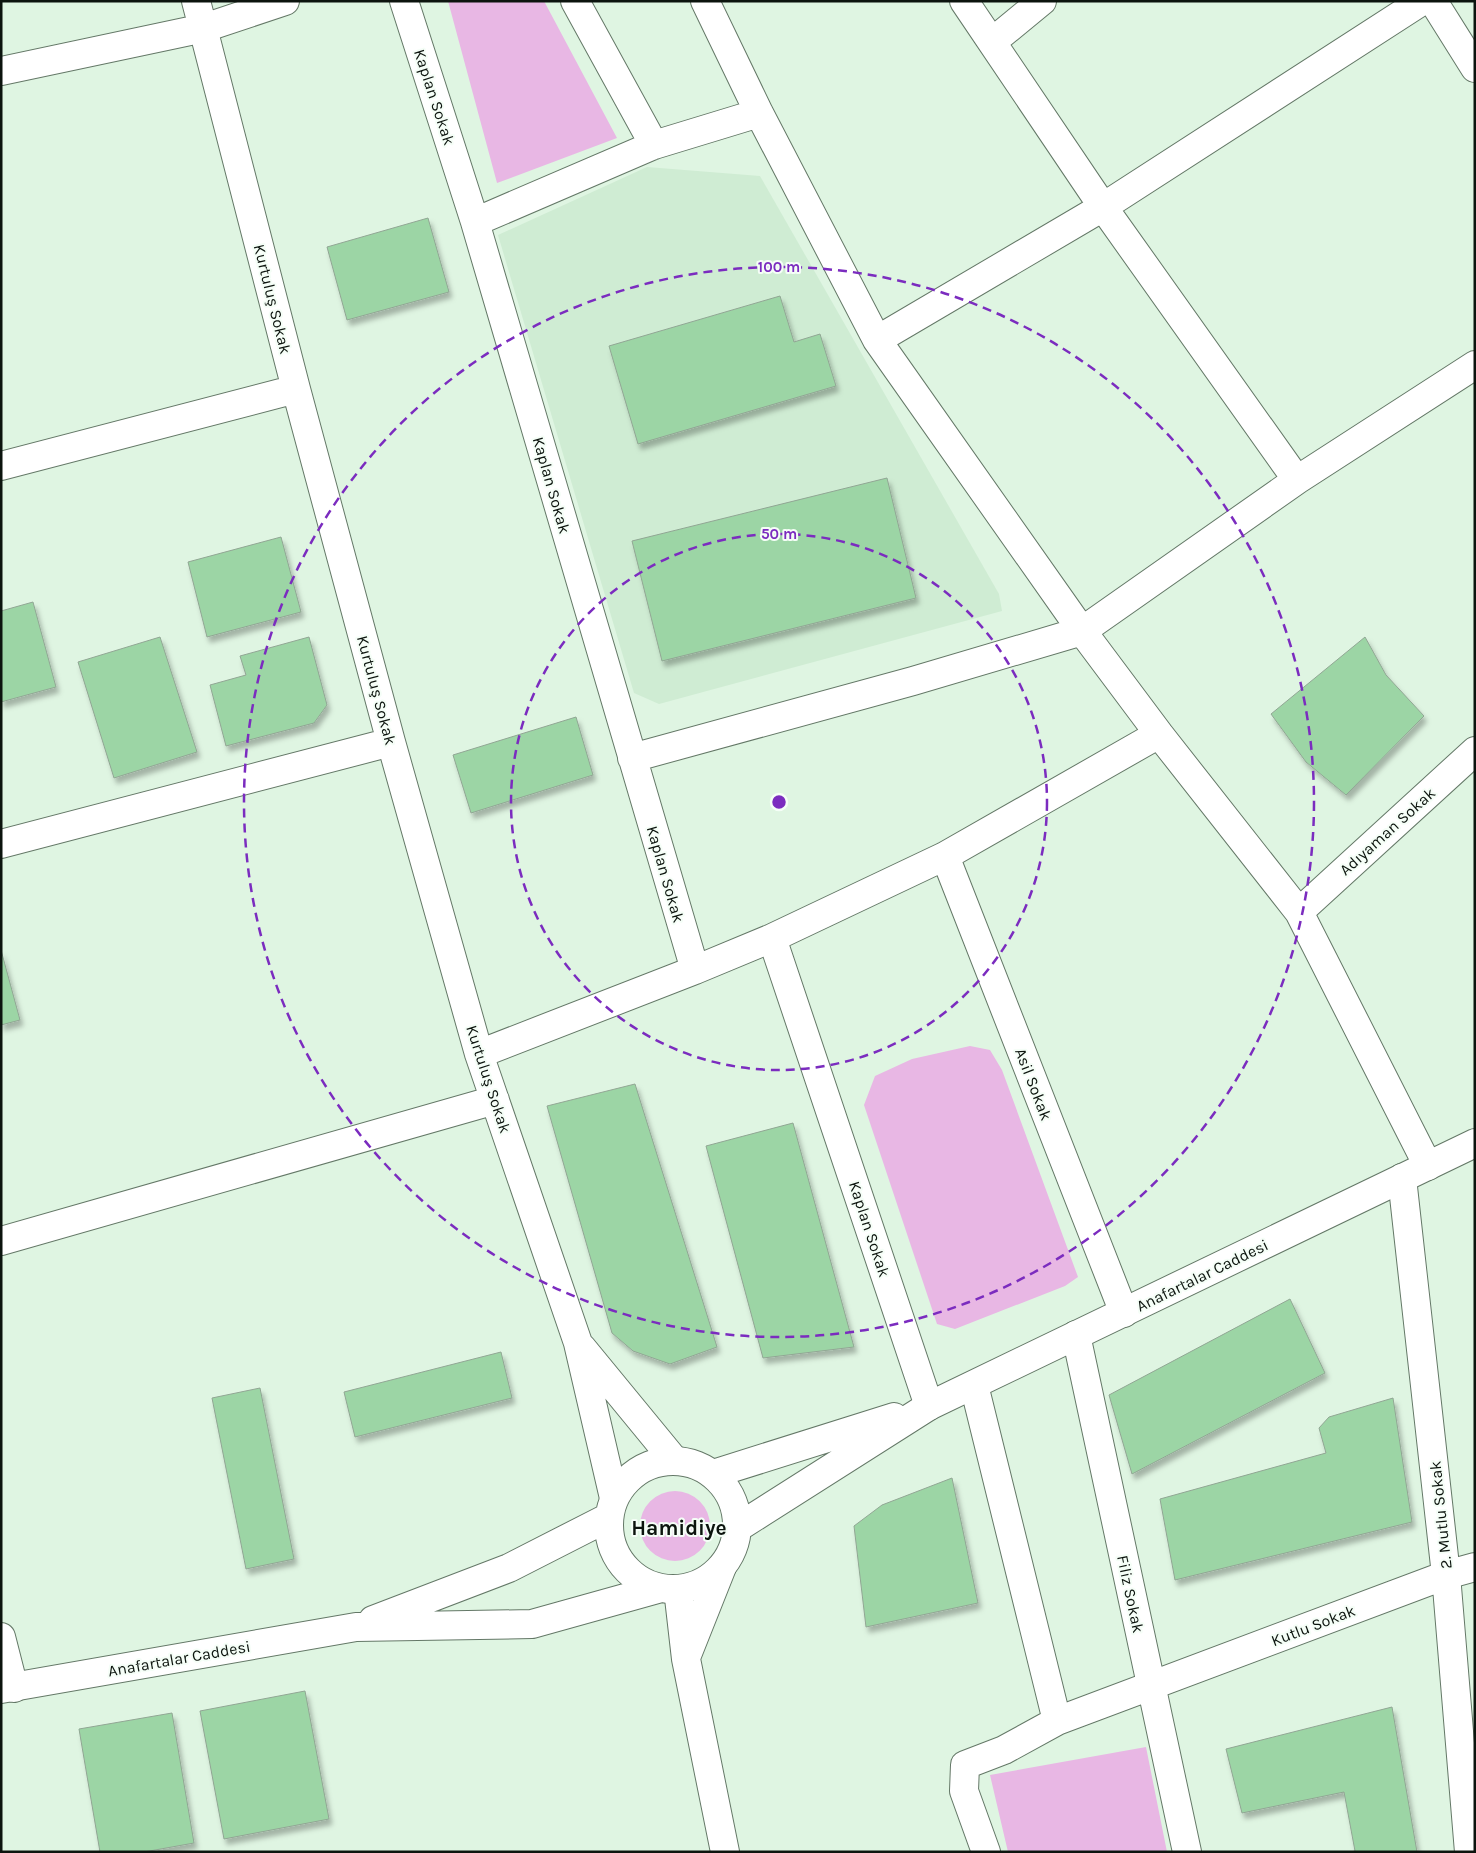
<svg xmlns="http://www.w3.org/2000/svg" width="1476" height="1853" font-family="Karla,sans-serif">
	<defs>
		<filter id="shadow"><feDropShadow dx="3" dy="5.5" stdDeviation="2.5" flood-color="#0004"/></filter>
	</defs>
	<rect width="100%" height="100%" fill="#dff5e2"/>
	<path fill="#cfecd3" d="M647,167L760,176L999,594L1002,611L659,704L634,693L498,235Z"/>
	<path fill="#e8b7e4" d="M448,1H544L617,138L497,183Z
		M970,1046L990,1050L1002,1070L1078,1277L1065,1286L955,1329L937,1324L864,1105L875,1076L912,1059Z
		M640 1526a35 35 0 1 1 70 0a35 35 0 1 1-70 0Z
		M1146,1747L1167,1852H1008L990,1775Z"/>
	<path fill="#9cd5a5" stroke="#91a694" filter="url(#shadow)" d="M428,218L449,292L347,320L327,247Z
		M780,296L794,342L820,334L836,386L638,444L609,346Z
		M887,478L916,598L662,661L632,541Z
		M281,537L301,612L207,637L188,562Z
		M33,602L56,687L1,702V611Z
		M160,637L197,752L114,778L78,662Z
		M309,637L327,705L314,723L226,746L210,685L246,675L240,656Z
		M1365,637L1386,675L1424,716L1346,795L1306,762L1271,714Z
		M576,717L593,775L471,813L453,755Z
		M1,950L20,1020L1,1025Z
		M635,1084L717,1347L670,1364L633,1351L612,1333L547,1106Z
		M793,1123L854,1347L763,1358L706,1146Z
		M1290,1299L1325,1373L1132,1474L1109,1395Z
		M501,1352L512,1398L355,1437L344,1392Z
		M260,1388L294,1559L246,1569L212,1398Z
		M1393,1398L1412,1522L1175,1580L1160,1499L1326,1453L1319,1428L1329,1417Z
		M952,1478L978,1603L866,1627L854,1526L882,1505Z
		M305,1691L329,1819L224,1839L200,1711Z
		M1392,1707L1417,1852H1351L1355,1851L1344,1792L1242,1813L1226,1749Z
		M172,1713L194,1843L144,1852H100L79,1729Z"/>
	<g fill="none" stroke-linecap="round" stroke-linejoin="round">
		<defs>
			<path id="minor" d="M196,1L296,389L391,742L479,1054L578,1343L614,1498
				M404,1L475,222L695,970
				M575,1L654,145
				M705,1L759,113L877,340L1082,631L1159,734L1299,912L1428,1166
				M964,1L1103,207L1297,480
				M992,42L1042,1
				M1,71L204,28L285,1
				M475,222L654,145L759,113
				M877,340L1103,207L1422,1
				M1,466L296,389
				M632,758L913,681L1082,631L1297,480L1475,365
				M1,844L391,742
				M945,856L1124,1313
				M1299,912L1475,751
				M772,938L929,1406
				M479,1054L695,970L772,938L945,856L1159,734
				M1402,1178L1446,1575L1469,1852
				M1,1241L495,1100
				M1076,1335L1187,1852
				M582,1348L674,1460
				M974,1385L1057,1721
				M678,1589L686,1659L725,1852
				M1,1637L14,1688
				M687,1655L722,1567
				M986,1852L964,1791L965,1765L1004,1750L1057,1721L1446,1575L1475,1567"/>
			<path id="tertiary" d="M1433,1L1475,68"/>
			<path id="secondary" d="M609 1525a64 64 0 1 1 128 0a64 64 0 1 1-128 0Z
				M713,1474L894,1417
				M737,1528L929,1406L1475,1143
				M373,1620L509,1568L609,1517
				M1,1689L356,1627L532,1624L661,1588"/>
		</defs>
		<use href="#minor" stroke="#647867" stroke-width="30"/>
		<use href="#tertiary" stroke="#647867" stroke-width="30"/>
		<use href="#secondary" stroke="#647867" stroke-width="30"/>
		<use href="#minor" stroke="#fff" stroke-width="28"/>
		<use href="#tertiary" stroke="#fff" stroke-width="28"/>
		<use href="#secondary" stroke="#fff" stroke-width="28"/>
	</g>
	<g fill="none" stroke="#7b2cbf" stroke-width="2.5" stroke-dasharray="9 6">
		<circle cx="779" cy="802" r="268"/>
		<circle cx="779" cy="802" r="535"/>
	</g>
	<g text-anchor="middle" stroke-width="4" stroke-linejoin="round" paint-order="stroke">
		<g font-size="16" fill="#0c140e" stroke="#f5fef7">
			<text transform="translate(435 97) rotate(72)" y="6">Kaplan Sokak</text>
			<text transform="translate(273 299) rotate(76)" y="6">Kurtuluş Sokak</text>
			<text transform="translate(552 485) rotate(74)" y="6">Kaplan Sokak</text>
			<text transform="translate(377 690) rotate(75)" y="6">Kurtuluş Sokak</text>
			<text transform="translate(1387 831) rotate(-42)" y="6">Adıyaman Sokak</text>
			<text transform="translate(666 874) rotate(74)" y="6">Kaplan Sokak</text>
			<text transform="translate(489 1079) rotate(72)" y="6">Kurtuluş Sokak</text>
			<text transform="translate(1034 1084) rotate(69)" y="6">Asil Sokak</text>
			<text transform="translate(870 1229) rotate(72)" y="6">Kaplan Sokak</text>
			<text transform="translate(1202 1275) rotate(-26)" y="6">Anafartalar Caddesi</text>
			<text transform="translate(1440 1515) rotate(-96)" y="6">2. Mutlu Sokak</text>
			<text transform="translate(1131 1594) rotate(78)" y="6">Filiz Sokak</text>
			<text transform="translate(1313 1625) rotate(-21)" y="6">Kutlu Sokak</text>
			<text transform="translate(179 1658) rotate(-10)" y="6">Anafartalar Caddesi</text>
		</g>
		<g font-size="21" font-weight="bold" fill="#0c140e" stroke="#f5fef7">
			<text x="679" y="1535">Hamidiye</text>
		</g>
	</g>
	<circle cx="779" cy="802" r="8" fill="#7b2cbf" stroke="#f5fef7" stroke-width="2.5"/>
	<g font-size="15" text-anchor="middle" font-weight="bold" fill="#7b2cbf" stroke="#f5fef7" stroke-width="4" stroke-linejoin="round" paint-order="stroke">
		<text x="779" y="272">100 m</text>
		<text x="779" y="539">50 m</text>
	</g>
	<rect width="1476" height="1853" fill="none" stroke="#0c140e" stroke-width="5"/>
</svg>
